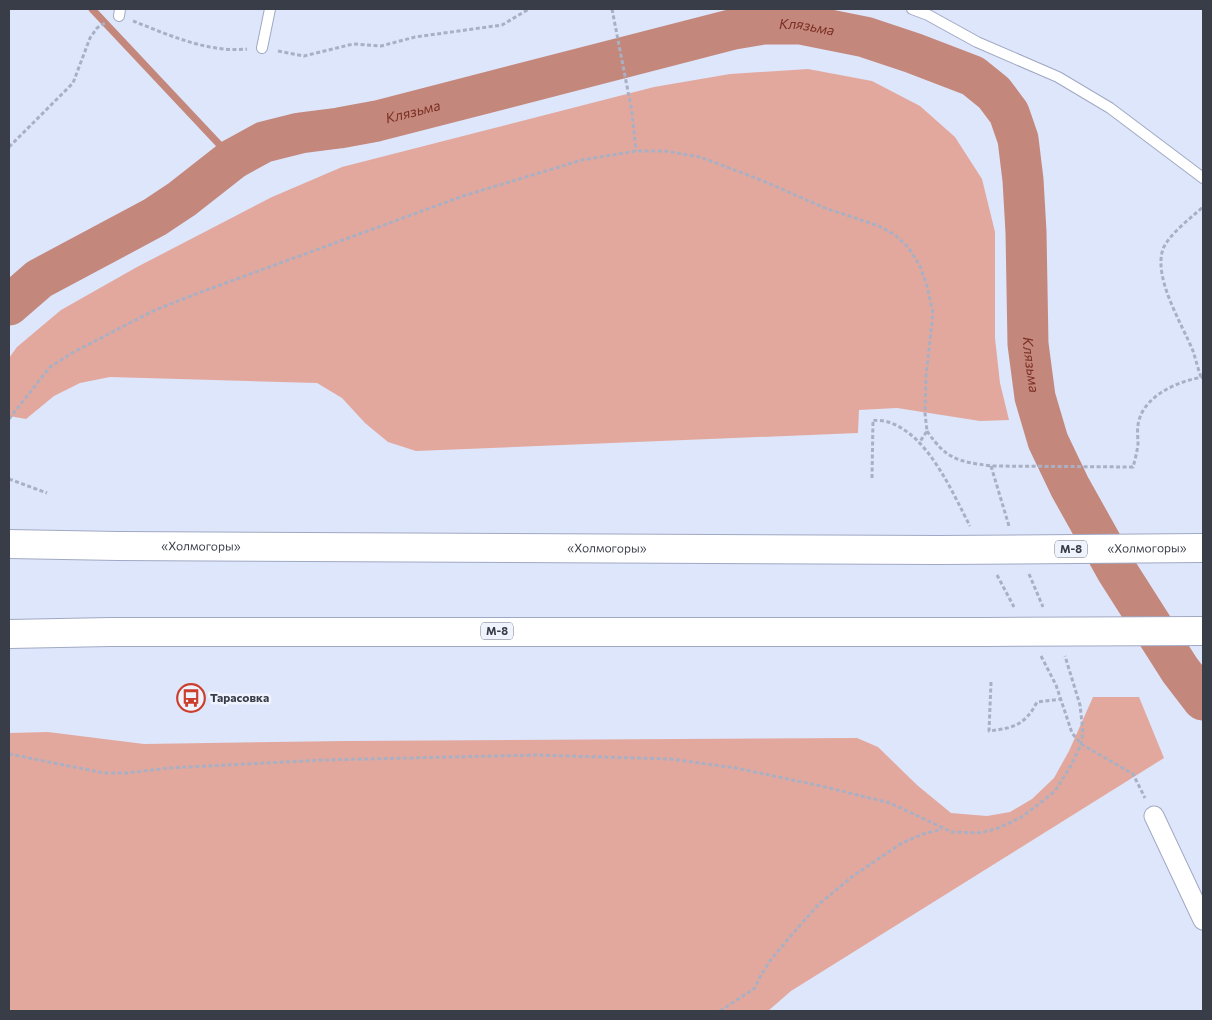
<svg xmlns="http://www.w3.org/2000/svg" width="1212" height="1020" font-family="Commissioner,sans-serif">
	<rect width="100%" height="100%" fill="#dee6fc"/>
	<path fill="#e3a89d" d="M808,69L872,81L920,106L955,137L982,179L995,232V338L1000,383L1009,420L980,421L897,408L859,410L858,433L416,451L388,442L365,423L342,398L317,383L110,377L80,383L54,396L26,419L9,416V358L17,347L61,310L137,267L272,197L342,167L654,87L730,74Z
		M1093,697H1139L1164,758L791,991L768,1011H9V733L48,732L144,744L345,741L857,738L878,747L917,785L951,813L987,816L1010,812L1032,799L1054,778L1069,751Z"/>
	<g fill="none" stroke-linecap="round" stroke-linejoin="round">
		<path stroke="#c4877b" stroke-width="7" d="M92,9L233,159"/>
		<path stroke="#c4877b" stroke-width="41" id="s1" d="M9,305L39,279L155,217L182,199L233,159L264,142L300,133L339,128L377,121L734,29L764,24H800L865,37L913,53L973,76L994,93L1009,113L1018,139L1023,180L1026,232L1028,344L1035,397L1048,441L1070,487L1117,571L1180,670L1203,700"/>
		<defs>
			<path id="service" d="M912,9L928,15L977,42L1058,77L1110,108L1203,178
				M119,16L120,9
				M262,48L270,9"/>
			<path id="minor" d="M1154,816L1203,920"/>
			<g id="trunk">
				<path id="s2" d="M9,544L118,546L939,550"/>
				<path d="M9,634L110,632H985"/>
			</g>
		</defs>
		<use href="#service" stroke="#a0a9c3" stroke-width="12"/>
		<use href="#minor" stroke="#a0a9c3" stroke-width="21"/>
		<use href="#trunk" stroke="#a0a9c3" stroke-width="30"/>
		<path stroke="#aab0c3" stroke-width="3" stroke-dasharray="4 2.5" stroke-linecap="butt" d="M612,9L632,112L636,151
			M133,21C169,35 208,53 247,49
			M278,51L304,56L353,44L381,46L415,37L502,25L529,9
			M9,147L73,83L90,38L97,28L105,23
			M1201,377C1198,369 1196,360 1193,351C1182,324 1153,278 1163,249C1169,234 1192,217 1203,207
			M9,419L50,367L72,353L118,329L153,311L193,295L463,196L582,160L636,151H665L700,157L761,180L825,208L879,226L895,235L908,247L920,266L927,286L933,313L926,376L925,413L927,431L919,443
			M927,431C947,460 957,461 991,466L1133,467C1135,460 1137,452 1138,444C1138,438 1137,431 1138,425C1142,396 1178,381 1203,377
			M991,466L1009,526
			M872,478L873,420C877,421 883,420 888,422C928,434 952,492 970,526
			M9,479L47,493
			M1029,574L1043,607
			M997,575L1014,607
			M1041,656L1056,685L1072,733L1081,744L1133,774L1145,798
			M991,682L989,731C1014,728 1025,725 1037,702L1061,699
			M9,754L104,773H127L168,768L324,760L536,755L670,759L736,768L821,786L890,803L952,832L981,833L998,828L1020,818L1039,804L1055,791L1072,764L1081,744L1083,732L1080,705L1065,656
			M720,1011L755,988L761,975L770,961L788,939L819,904L853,876L902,843L923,834L942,829"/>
		<use href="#service" stroke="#fff" stroke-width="10"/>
		<use href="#minor" stroke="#fff" stroke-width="19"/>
		<use href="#trunk" stroke="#fff" stroke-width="28"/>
		<defs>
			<g id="trunk-bridge">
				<path id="s3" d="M939,550L1203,548"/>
				<path d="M985,632L1203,631"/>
			</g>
		</defs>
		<use href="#trunk-bridge" stroke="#a0a9c3" stroke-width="30" stroke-linecap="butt"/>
		<use href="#trunk-bridge" stroke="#fff" stroke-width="28"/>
	</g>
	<defs>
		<symbol id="bus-ring" viewBox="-11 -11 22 22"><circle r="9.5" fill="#eff3fe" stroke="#cc3f2d" stroke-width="1.5"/><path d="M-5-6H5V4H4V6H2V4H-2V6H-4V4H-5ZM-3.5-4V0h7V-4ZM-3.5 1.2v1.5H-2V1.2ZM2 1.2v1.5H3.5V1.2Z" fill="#cc3f2d"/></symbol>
	</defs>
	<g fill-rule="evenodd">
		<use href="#bus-ring" x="175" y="682" width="32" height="32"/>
	</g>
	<g text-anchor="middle" stroke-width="5" stroke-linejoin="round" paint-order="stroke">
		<g fill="#eff3fe" stroke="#70747f" stroke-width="1">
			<rect x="1055" y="540.5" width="32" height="17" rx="4"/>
			<rect x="481" y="622.5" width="32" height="17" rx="4"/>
		</g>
		<g font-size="11" font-weight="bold" fill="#393d48">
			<text x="1071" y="553">М-8</text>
			<text x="497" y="635">М-8</text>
		</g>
		<g font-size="12" fill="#393d48" stroke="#eff3fe">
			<text dy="4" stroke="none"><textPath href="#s2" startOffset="192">«Холмогоры»</textPath></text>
			<text dy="4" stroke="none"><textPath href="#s3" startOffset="208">«Холмогоры»</textPath></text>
			<text dy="4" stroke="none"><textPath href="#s2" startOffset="598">«Холмогоры»</textPath></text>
		</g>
		<g font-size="12" font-weight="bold" fill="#393d48" stroke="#eff3fe" text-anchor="start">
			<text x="210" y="702">Тарасовка</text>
		</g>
		<g font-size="14" font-style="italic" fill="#7b2f24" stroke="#eff3fe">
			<text dy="5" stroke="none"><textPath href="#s1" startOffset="861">Клязьма</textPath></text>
			<text dy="5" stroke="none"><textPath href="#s1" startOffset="456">Клязьма</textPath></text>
			<text dy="5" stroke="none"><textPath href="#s1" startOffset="1341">Клязьма</textPath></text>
		</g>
	</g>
	<rect width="1212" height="1020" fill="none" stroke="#393d48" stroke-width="20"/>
</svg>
